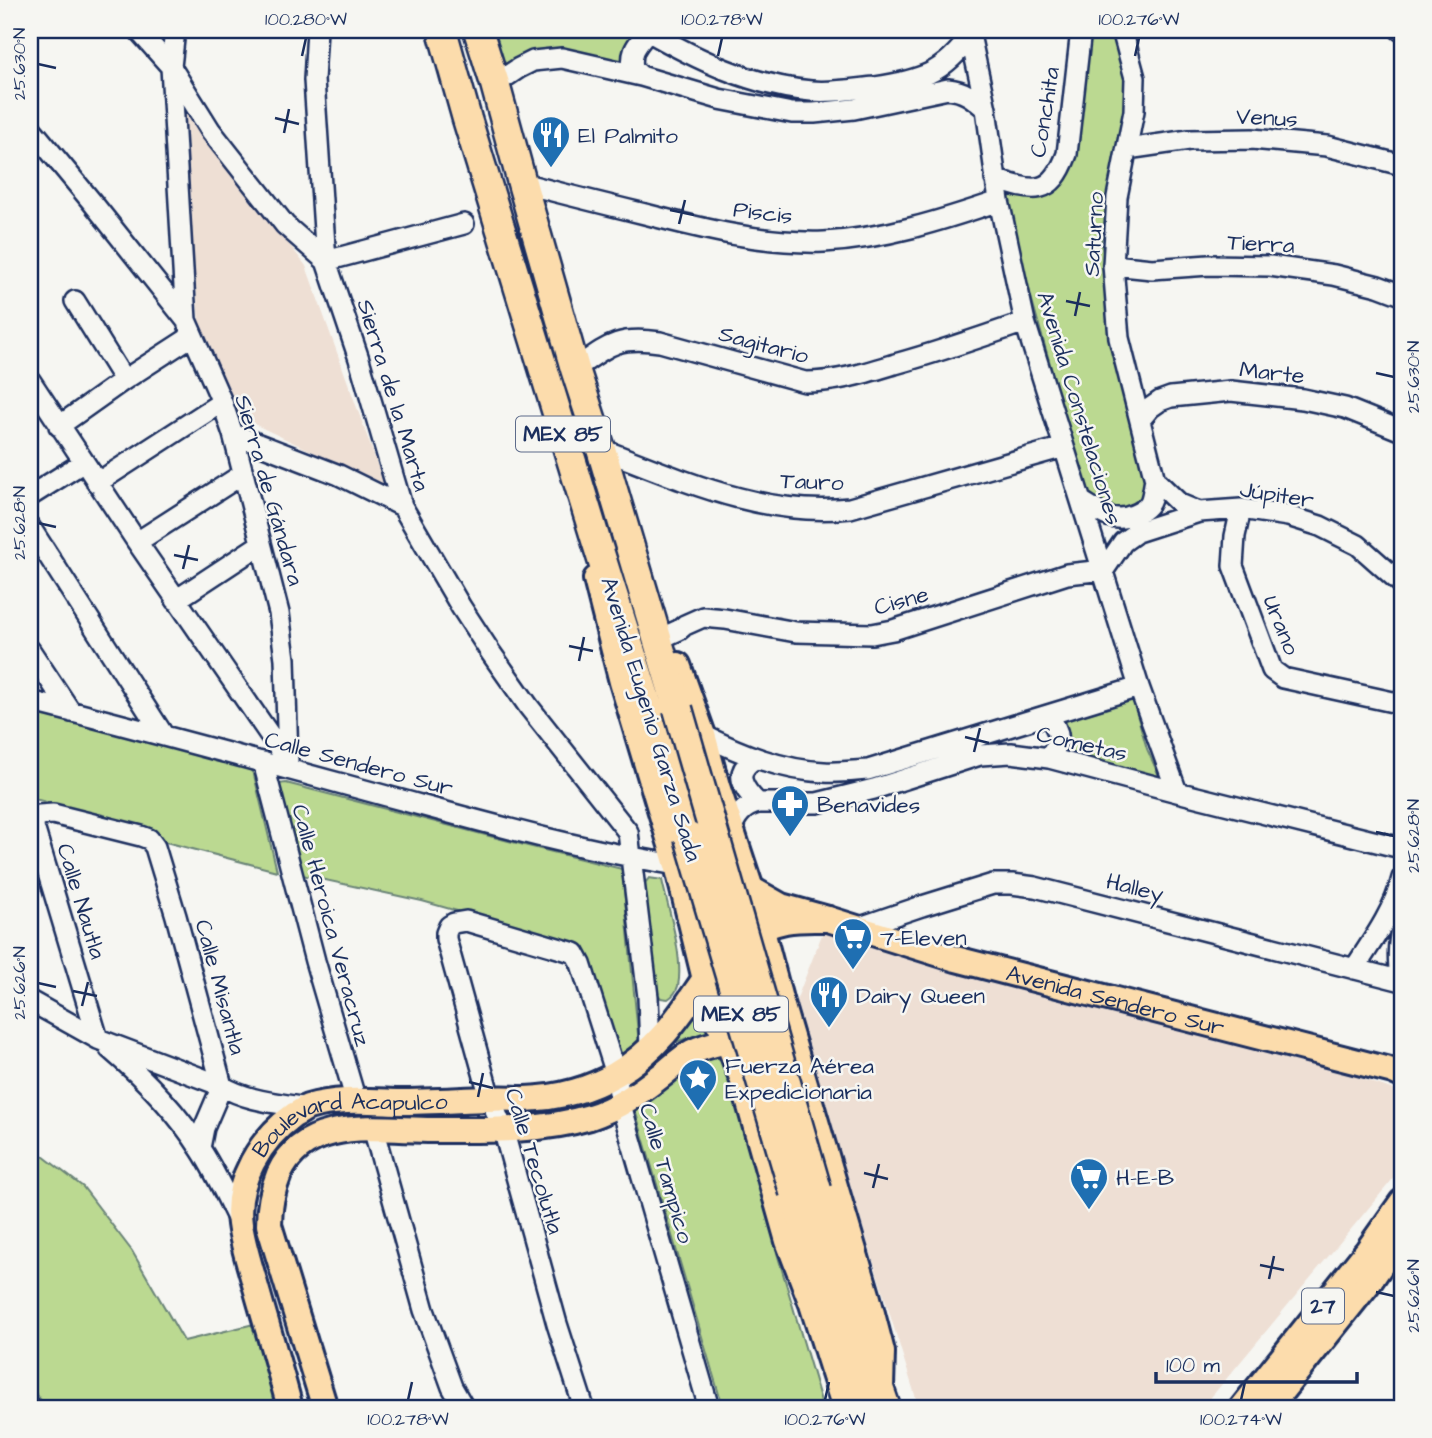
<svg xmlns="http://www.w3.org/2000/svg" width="1432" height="1438" font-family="'Architects Daughter',sans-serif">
	<rect width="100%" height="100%" fill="#f6f6f2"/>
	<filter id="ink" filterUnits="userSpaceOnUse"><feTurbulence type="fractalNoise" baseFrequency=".0143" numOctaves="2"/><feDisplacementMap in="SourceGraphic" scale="14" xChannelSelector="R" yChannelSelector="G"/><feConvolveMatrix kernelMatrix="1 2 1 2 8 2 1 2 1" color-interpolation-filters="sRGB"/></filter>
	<g filter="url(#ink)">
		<path fill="#eedfd4" d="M180,103L306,266L385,486L239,417L200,332Z
			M823,932L1302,1057L1402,1093V1168L1202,1408H919L794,1006Z"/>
		<path fill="#bbd991" stroke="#6b8478" stroke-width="2" d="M493,30H630L638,35L631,69L549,49L535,51L507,71Z
			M1091,30H1109L1123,53L1129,79L1101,242L1147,482L1140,502L1124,514L1089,502L999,184L1014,191L1065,171Z
			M1132,697L1147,749L1161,780L1062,753L1056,717Z
			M30,707L249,768L254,775L277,871L162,841L153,830L35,799L30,803Z
			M286,783L528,846L622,869L639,1044L625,1054L619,1053L584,947L422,901L302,875L278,784Z
			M649,878L662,880C668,908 684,958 678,986C676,993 673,996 668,999L661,998L655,991L644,884Z
			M702,1009L712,1033L697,1035L676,1042L696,1015Z
			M718,1052L727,1057L761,1152L777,1253L823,1408H723L635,1110L636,1102L696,1053Z
			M30,1146L83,1187L132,1251L184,1341L254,1324L277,1408H47L30,1386Z"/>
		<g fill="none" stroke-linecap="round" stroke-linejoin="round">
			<defs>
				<path id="minor" d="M138,30L171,67L211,131L285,225L326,261L359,359L402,506L461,607L491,653L529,707L628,832L648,997L650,1048
					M175,30L171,67L186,320L222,402L233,434L279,613L285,659L288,761
					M317,30L314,80L326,261
					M646,30C696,59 752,86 811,91C832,93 855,89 875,87C920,80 944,74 971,35
					M969,30L986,109L999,201L1025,322L1139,687L1177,792
					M1400,30H1402
					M641,76L633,69C630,49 638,45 648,31
					M495,84L519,68L533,61L562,58L641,76L719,99L792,113H814L854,109L948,89C966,91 973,98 986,109
					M30,127L92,202L186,320
					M1127,149L1189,140L1252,139L1327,146L1402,165
					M995,179C1034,192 1051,197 1067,154L1081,30
					M522,183C563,194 604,204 645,214C703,229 763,244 824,242C883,239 943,220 999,201
					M326,261L464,224
					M1113,265L1152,269L1209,265L1270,266L1334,275L1378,286L1402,295
					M75,301L124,380
					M575,369C609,345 617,336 660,342L805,382C837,382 865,373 895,364C939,352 982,337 1025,322
					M30,380L137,542L287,760
					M1140,420L1150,408L1160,401L1171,397L1231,391L1303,399L1345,408L1402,431
					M59,426L124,380L192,336
					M233,434L339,475L402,506
					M601,449C680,479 764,518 850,508L1064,447
					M1155,480L1180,504L1199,512
					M97,483L222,402
					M30,496L84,462
					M1083,502C1099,512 1113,524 1133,515C1139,513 1147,508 1150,502C1153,496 1153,487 1155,480L1119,338L1113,265L1117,197L1134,111L1135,78L1122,30
					M1241,509L1235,536L1233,566L1272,670L1283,678L1402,704
					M30,527L164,736
					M137,542L243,474
					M176,600L261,544
					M668,635L679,630L685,625L703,617L725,619L796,632L872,634L893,630L1067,574L1104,570L1123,542L1137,532L1199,512L1241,509L1288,516L1320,526L1358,545L1402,584
					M30,650L71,712
					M30,701C148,731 265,763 383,795C480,821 577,849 677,865
					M1048,715C1061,734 1062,739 1049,758
					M703,735C742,754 781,770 824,772C838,773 854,771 868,770L1139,687
					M755,759C732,772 743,789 758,803
					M263,762L315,961L356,1101
					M731,830C736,816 743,807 758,803H817L874,789L980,755L1011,753L1049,758L1177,792L1393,846L1402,845
					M857,928L922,906L993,884H1012L1035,887L1402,981
					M1354,969C1373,940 1394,911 1402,878
					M1400,980C1398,961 1397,946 1402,927
					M30,1001L98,1039L222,1086C247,1101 278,1103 306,1108
					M98,1039L34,827L35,817L39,815L53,814L141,836L149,839L155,847L176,916L222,1086L204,1128L200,1148
					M110,1049C144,1078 177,1112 201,1150C216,1173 227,1198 239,1222
					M373,1128L424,1310L452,1387L464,1408
					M30,1407L31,1408
					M584,1408L557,1324L503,1129L490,1098L446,939V933L449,926L454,923L466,921L575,953L581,964L616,1074L621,1105L709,1408"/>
				<g id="major">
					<path d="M596,579L622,682L677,865L710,1000L714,1014L728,1042L742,1078L788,1241L812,1304L845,1408"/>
					<path d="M678,665L703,735L717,786L751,889L781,1003L868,1298L882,1352L881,1387"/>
					<path id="s1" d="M751,889L781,906L828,919L956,959L1393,1071L1402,1075"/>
					<path id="s2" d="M290,1408C280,1369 268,1330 257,1291C251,1269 243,1246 240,1224C234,1182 261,1138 294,1115C299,1113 303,1109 308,1107C336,1098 369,1101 398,1102C428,1102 458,1100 488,1099C500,1098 513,1099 525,1099C556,1098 589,1090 616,1074C634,1064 651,1049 665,1033C705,988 718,935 785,921C800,918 814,919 828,919"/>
					<path d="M325,1408L269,1225C269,1206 272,1191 279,1174C306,1115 380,1130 432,1130C484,1130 539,1132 590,1117C618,1108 639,1093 662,1075C672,1067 681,1058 692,1052C708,1044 726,1042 742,1037"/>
					<path d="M1242,1408L1368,1250L1402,1202"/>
					<path d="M1268,1408L1370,1281L1402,1234"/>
				</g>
				<path id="highway" d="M442,30L467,119L594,534L689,837
					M478,30L495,84L522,183L575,369L601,449L678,709
					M817,1190L863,1342L886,1408
					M794,1192L860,1408"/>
			</defs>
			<use href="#minor" stroke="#1b2f5e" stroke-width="24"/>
			<use href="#major" stroke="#1b2f5e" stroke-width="30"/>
			<use href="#highway" stroke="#1b2f5e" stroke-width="33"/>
			<use href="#minor" stroke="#f6f6f2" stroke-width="19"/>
			<use href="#major" stroke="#fcdcac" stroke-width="24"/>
			<use href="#highway" stroke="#fcdcac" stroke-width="28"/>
			<defs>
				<path id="highway-bridge" d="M678,709L817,1190
					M689,837L794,1192"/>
			</defs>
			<use href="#highway-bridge" stroke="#1b2f5e" stroke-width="33" stroke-linecap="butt"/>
			<use href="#highway-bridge" stroke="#fcdcac" stroke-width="28"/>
		</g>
	</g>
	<path fill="none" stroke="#1b2f5e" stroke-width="2.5" d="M302,56L306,38M718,56L722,38M1135,56L1139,38M38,64L56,68M275,118L299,124M284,133L289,109M670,210L694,215M679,224L685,200M1066,301L1090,306M1075,316L1080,292M1376,373L1394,377M38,523L56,527M174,555L198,560M183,569L189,545M569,646L593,651M579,661L584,637M965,737L989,743M974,752L980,728M1376,832L1394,836M38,983L56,987M73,991L97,996M82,1006L88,982M469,1082L493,1088M478,1097L483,1073M864,1173L888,1179M873,1188L879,1164M1260,1265L1284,1270M1269,1279L1274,1256M1376,1292L1394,1296M408,1400L412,1382M825,1400L829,1382M1241,1400L1245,1382"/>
	<defs>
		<symbol id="restaurant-pin" viewBox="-11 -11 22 30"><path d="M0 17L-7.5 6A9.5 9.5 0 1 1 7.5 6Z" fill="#1f6fb2" stroke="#f6f6f2"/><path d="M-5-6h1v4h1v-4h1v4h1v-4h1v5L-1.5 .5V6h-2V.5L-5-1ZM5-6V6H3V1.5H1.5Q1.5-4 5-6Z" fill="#fff"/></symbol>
		<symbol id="pharmacy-pin" viewBox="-11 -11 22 30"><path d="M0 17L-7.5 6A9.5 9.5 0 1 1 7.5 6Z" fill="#1f6fb2" stroke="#f6f6f2"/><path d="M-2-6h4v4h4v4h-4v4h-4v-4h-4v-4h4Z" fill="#fff"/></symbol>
		<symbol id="supermarket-pin" viewBox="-11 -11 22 30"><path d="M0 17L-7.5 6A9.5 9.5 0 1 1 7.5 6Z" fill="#1f6fb2" stroke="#f6f6f2"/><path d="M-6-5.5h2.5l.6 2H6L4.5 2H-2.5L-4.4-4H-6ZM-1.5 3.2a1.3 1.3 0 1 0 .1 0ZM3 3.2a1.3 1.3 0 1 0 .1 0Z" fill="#fff"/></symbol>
		<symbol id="sight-pin" viewBox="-11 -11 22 30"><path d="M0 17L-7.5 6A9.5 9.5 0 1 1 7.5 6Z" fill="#1f6fb2" stroke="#f6f6f2"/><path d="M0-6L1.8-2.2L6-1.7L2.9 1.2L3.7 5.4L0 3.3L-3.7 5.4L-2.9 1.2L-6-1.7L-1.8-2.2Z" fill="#fff"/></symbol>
	</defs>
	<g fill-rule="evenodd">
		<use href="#restaurant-pin" x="529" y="113" width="44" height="60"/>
		<use href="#pharmacy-pin" x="768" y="782" width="44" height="60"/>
		<use href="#supermarket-pin" x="831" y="915" width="44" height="60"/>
		<use href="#restaurant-pin" x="807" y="973" width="44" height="60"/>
		<use href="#sight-pin" x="676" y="1056" width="44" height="60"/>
		<use href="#supermarket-pin" x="1067" y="1155" width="44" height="60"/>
	</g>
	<g text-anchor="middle" stroke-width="5" stroke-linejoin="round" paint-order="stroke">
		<g fill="#f6f6f2" stroke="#5d6b8a" stroke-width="2">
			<rect x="516" y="416.5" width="94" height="35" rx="5"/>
			<rect x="694" y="996.5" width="94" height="35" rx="5"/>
			<rect x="1302" y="1288.5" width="42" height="35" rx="5"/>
		</g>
		<g font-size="21" font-weight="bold" fill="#1b2f5e">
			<text x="563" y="441">MEX 85</text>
			<text x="741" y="1021">MEX 85</text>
			<text x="1323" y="1313">27</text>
		</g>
		<g font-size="23" fill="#1b2f5e" stroke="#f6f6f2">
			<text transform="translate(1044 112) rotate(-81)" y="8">Conchita</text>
			<text transform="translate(1267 117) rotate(3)" y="8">Venus</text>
			<text transform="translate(763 212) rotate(7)" y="8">Piscis</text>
			<text transform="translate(1093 234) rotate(-87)" y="8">Saturno</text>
			<text transform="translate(1261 243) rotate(3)" y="8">Tierra</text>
			<text transform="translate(764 344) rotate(15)" y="8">Sagitario</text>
			<text transform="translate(1272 372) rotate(6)" y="8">Marte</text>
			<text transform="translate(394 395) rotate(73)" y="8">Sierra de la Marta</text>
			<text transform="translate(1080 408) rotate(73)" y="8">Avenida Constelaciones</text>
			<text transform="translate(812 481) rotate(2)" y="8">Tauro</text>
			<text transform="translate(270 490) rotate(74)" y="8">Sierra de Gándara</text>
			<text transform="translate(1277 494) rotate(9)" y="8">Júpiter</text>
			<text transform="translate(901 600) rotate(-15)" y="8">Cisne</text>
			<text transform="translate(1282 625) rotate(68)" y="8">Urano</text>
			<text transform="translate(652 719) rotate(73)" y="8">Avenida Eugenio Garza Sada</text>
			<text transform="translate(1082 743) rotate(13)" y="8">Cometas</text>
			<text transform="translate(359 763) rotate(15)" y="8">Calle Sendero Sur</text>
			<text transform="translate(1135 887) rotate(14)" y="8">Halley</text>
			<text transform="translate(82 901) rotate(73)" y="8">Calle Nautla</text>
			<text transform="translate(332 925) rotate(75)" y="8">Calle Heroica Veracruz</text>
			<text transform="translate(221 987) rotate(75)" y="8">Calle Misantla</text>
			<text dy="8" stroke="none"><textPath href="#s1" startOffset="382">Avenida Sendero Sur</textPath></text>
			<text dy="8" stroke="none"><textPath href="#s2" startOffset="369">Boulevard Acapulco</textPath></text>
			<text transform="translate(535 1161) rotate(73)" y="8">Calle Tecolutla</text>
			<text transform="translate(667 1173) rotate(74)" y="8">Calle Tampico</text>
		</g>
		<g font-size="23" fill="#1b2f5e" stroke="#f6f6f2" text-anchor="start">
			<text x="578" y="143">El Palmito</text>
			<text x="817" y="812">Benavides</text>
			<text x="880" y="945">7-Eleven</text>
			<text x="856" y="1003">Dairy Queen</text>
			<text x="725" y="1073">Fuerza Aérea<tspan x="725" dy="26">Expedicionaria</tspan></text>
			<text x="1116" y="1185">H-E-B</text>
		</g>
	</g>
	<rect width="1432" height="1438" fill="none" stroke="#f6f6f2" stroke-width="77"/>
	<path d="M1156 1372v10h201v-10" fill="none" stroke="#1b2f5e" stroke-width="3.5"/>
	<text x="1166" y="1372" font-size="21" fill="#1b2f5e" stroke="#f6f6f2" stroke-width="5" paint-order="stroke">100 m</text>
	<rect x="38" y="38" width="1356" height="1362" fill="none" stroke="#1b2f5e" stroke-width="2.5"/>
	<g font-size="18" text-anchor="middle" fill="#1b2f5e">
		<text x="306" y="25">100.280°W</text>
		<text x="722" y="25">100.278°W</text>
		<text x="1139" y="25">100.276°W</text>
		<text transform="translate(19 64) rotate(-90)" y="6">25.630°N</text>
		<text transform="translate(1413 377) rotate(-90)" y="6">25.630°N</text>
		<text transform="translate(19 523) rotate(-90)" y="6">25.628°N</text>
		<text transform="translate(1413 836) rotate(-90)" y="6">25.628°N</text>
		<text transform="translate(19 983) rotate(-90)" y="6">25.626°N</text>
		<text transform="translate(1413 1296) rotate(-90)" y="6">25.626°N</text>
		<text x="408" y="1425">100.278°W</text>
		<text x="825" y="1425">100.276°W</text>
		<text x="1241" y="1425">100.274°W</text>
	</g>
</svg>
